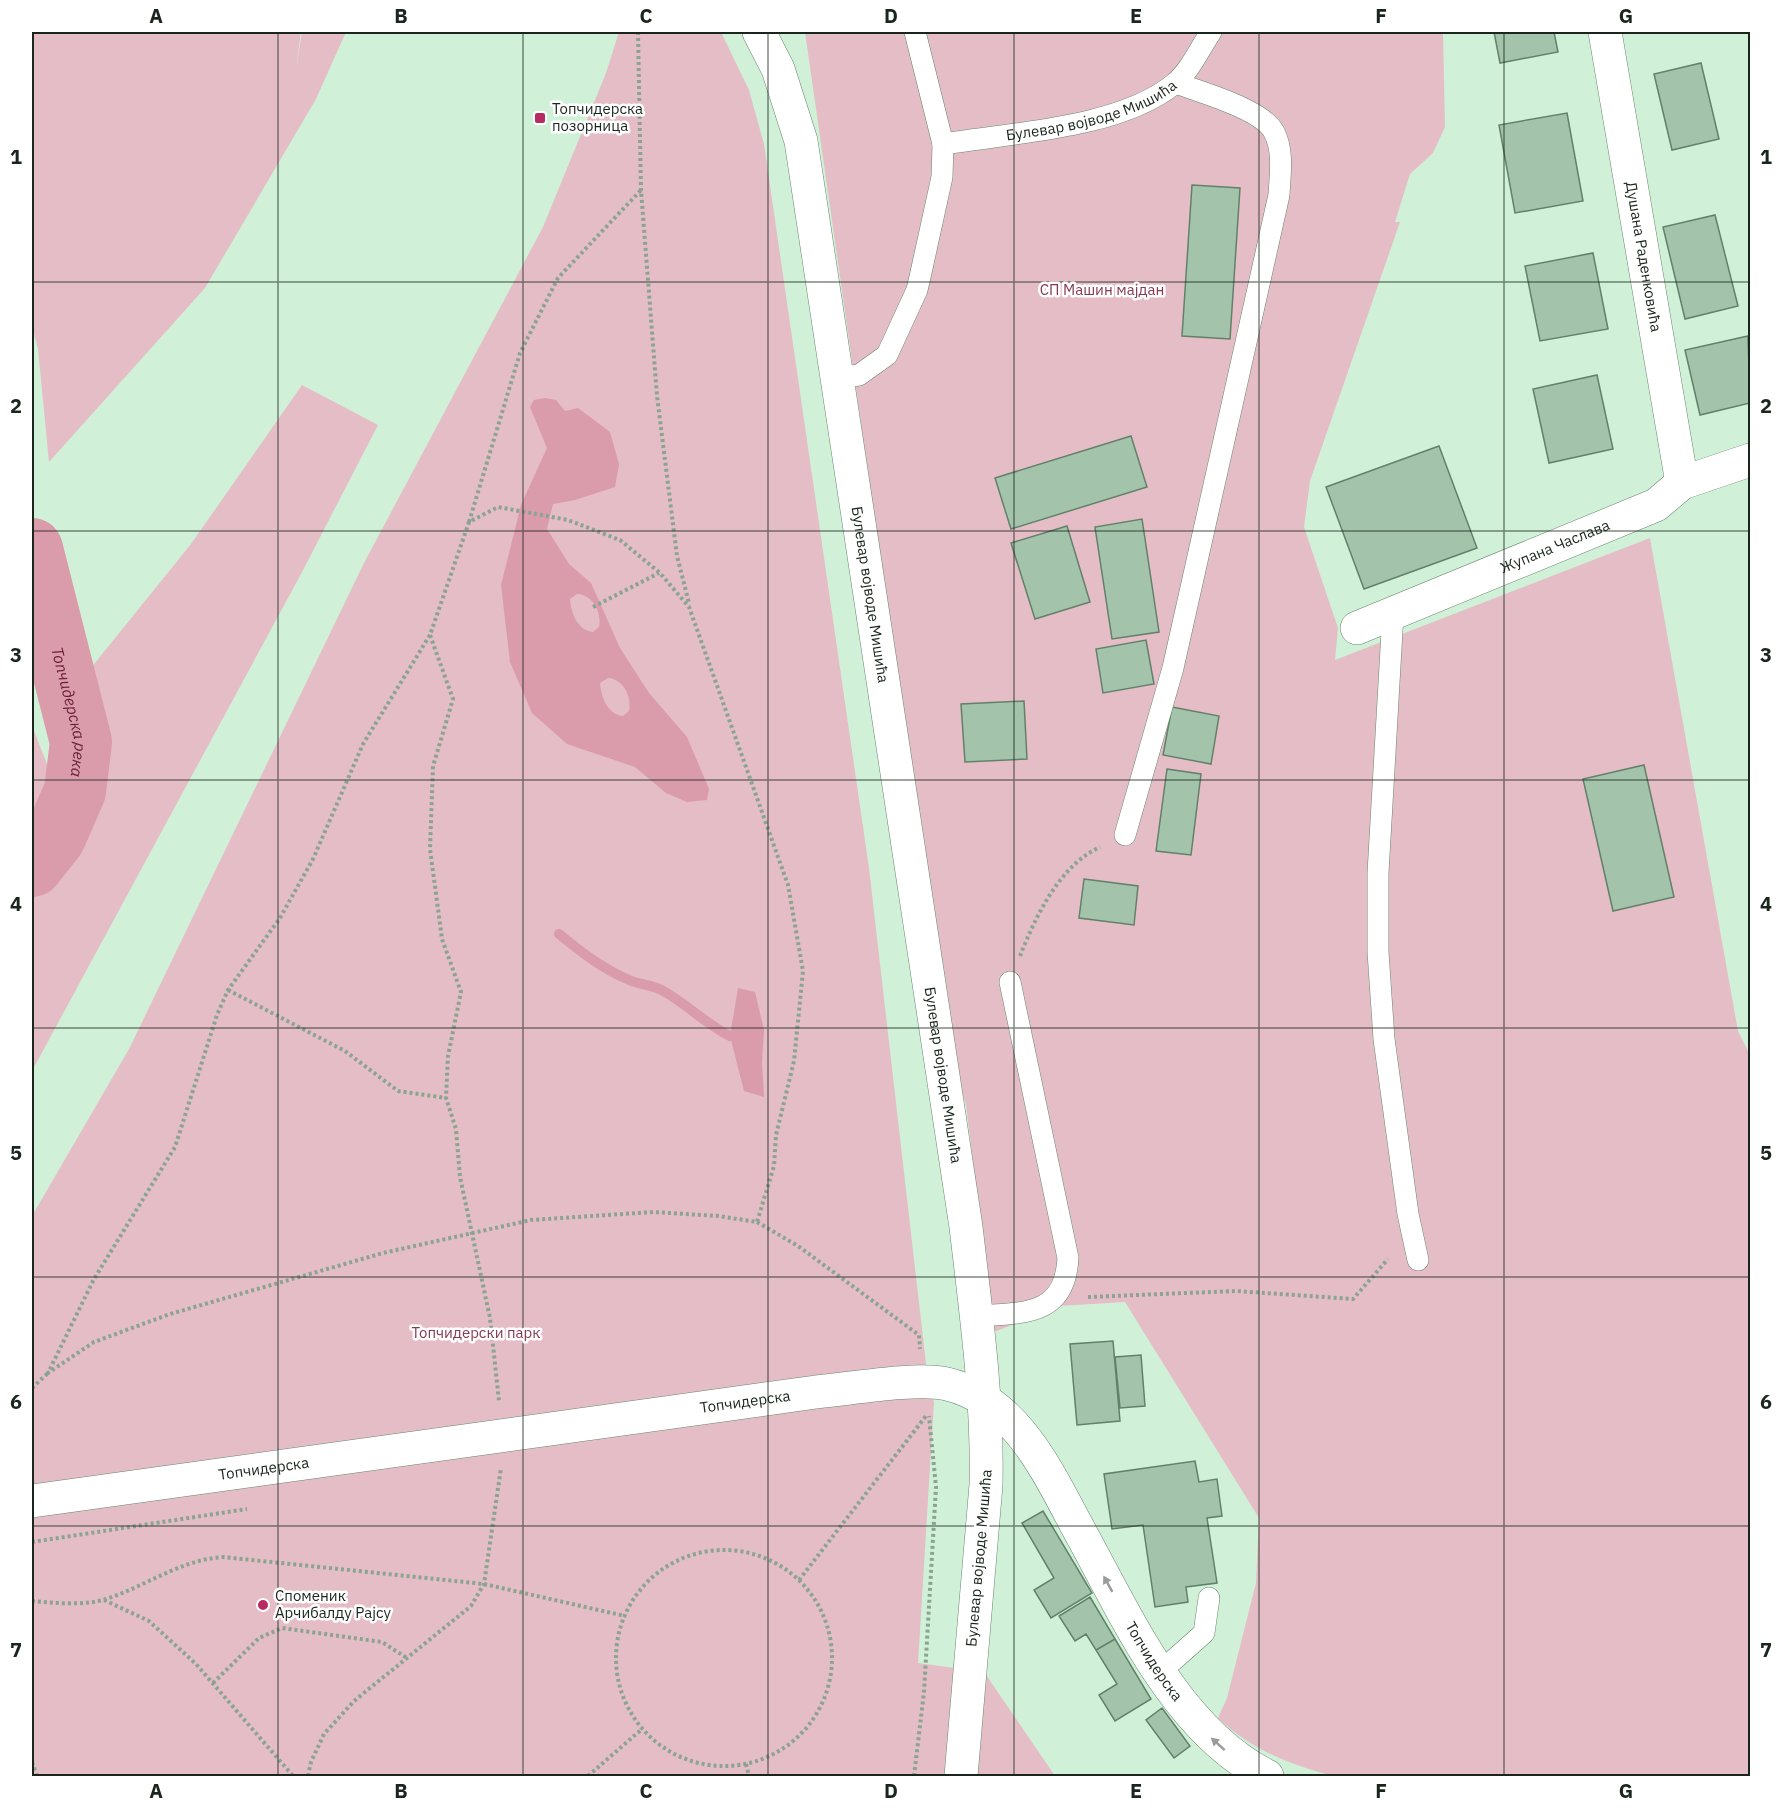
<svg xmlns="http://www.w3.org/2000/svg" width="1782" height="1808" font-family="'IBM Plex Sans',sans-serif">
	<rect width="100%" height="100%" fill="#d0f1d8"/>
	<path fill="#e5bdc6" d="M32,32H301L296,69L302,32H346L316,99L205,288L49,462L38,349L32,326Z
		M619,32H721L749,90L764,144L869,868L928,1381L934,1402L918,1663L984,1672L1055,1776H32V1216L129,1049L364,563L543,227L606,73Z
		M805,32H1443L1445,127L1433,153L1410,174L1395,222H1400L1310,481L1304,527L1338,628L1335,660L1650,538L1738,1031L1750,1055V1776H1334C1290,1765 1252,1750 1218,1718L1227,1698L1256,1583L1259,1518L1125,1302L1059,1306L994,1332L966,1105L951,1053Z
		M302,385L378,425L301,574L32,1071V890L74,840L97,765L82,679L191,544Z
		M33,728L60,798L32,837V729Z"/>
	<path fill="#da9bab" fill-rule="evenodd" d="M545,398L556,400L565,411L578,408L610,432L619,464L615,487L575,500L553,504L547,529L569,564L591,583L620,648L649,693L687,737L709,789L707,800L687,802L666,793L635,767L567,744L532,713L510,662L501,585L521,505L547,448L530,407L534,400ZM577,594C593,595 602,612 599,627L593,632C577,630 571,613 570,599ZM608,678C623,679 632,696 629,711L623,716C607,714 601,697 600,683Z
		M738,988L755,992L764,1030L762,1062L764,1097L744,1091L730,1036Z"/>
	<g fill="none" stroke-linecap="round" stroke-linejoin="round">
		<path stroke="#da9bab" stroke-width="10" d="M559,934C581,952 603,969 629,980C641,985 654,985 665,992C688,1005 706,1024 730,1036"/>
		<path stroke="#da9bab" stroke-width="62" id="s1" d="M32,549L81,742L75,791L55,837L32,866"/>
	</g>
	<path fill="#a3c3aa" stroke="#63816a" stroke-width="1.5" d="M1494,32H1554L1558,52L1500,63Z
		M1701,63L1719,139L1672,150L1654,74Z
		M1567,113L1583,201L1515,213L1499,125Z
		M1192,185L1240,188L1230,339L1182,336Z
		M1715,215L1738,306L1685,319L1663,227Z
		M1593,253L1608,329L1540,341L1525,266Z
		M1748,336L1750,403L1700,415L1685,350Z
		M1597,375L1613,449L1549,463L1533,389Z
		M1131,436L1147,487L1011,529L995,478Z
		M1439,446L1477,548L1364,589L1326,487Z
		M1142,519L1159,632L1112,639L1095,527Z
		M1067,526L1090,602L1035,619L1011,543Z
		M1146,640L1154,684L1103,693L1096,649Z
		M1024,701L1027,759L965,762L961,704Z
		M1172,707L1219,716L1211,764L1163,755Z
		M1644,765L1674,897L1613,911L1583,779Z
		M1167,769L1201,774L1191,855L1156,851Z
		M1084,879L1138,886L1134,925L1079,918Z
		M1113,1341L1120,1421L1077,1425L1070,1344Z
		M1141,1355L1145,1406L1120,1408L1115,1357Z
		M1195,1461L1199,1482L1217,1479L1222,1516L1207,1518L1217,1583L1186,1587L1188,1602L1155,1607L1143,1525L1112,1529L1104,1474Z
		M1043,1511L1092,1593L1051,1618L1034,1590L1054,1578L1022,1523Z
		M1090,1597L1115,1639L1096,1650L1086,1634L1075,1641L1059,1616Z
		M1115,1639L1151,1699L1115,1721L1099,1695L1117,1684L1096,1650Z
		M1162,1708L1190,1746L1174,1758L1146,1720Z"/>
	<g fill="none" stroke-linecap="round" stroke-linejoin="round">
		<defs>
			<g id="service">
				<path id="s2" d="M943,144C1012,133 1120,128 1174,84C1190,71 1200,48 1211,32"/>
				<path d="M837,378L859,375L887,355L917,290L922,268L942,177L943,144L915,32"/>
				<path d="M1393,614L1378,873V952L1384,1039L1408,1214L1418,1260"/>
				<path d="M1125,835L1173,668L1279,195C1280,175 1284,151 1274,132C1262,109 1200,92 1176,83"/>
				<path d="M977,1316C1024,1313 1065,1316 1068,1258L1010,982"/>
				<path d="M1160,1672L1204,1633L1209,1598"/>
			</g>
			<g id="minor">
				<path id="s3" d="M1605,32L1682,483"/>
				<path id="s4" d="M1357,628L1656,505L1682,483L1750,460"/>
				<path id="s5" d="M32,1501L816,1392C850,1389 916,1377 947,1384C1020,1401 1051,1480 1084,1539C1129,1622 1179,1732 1267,1776"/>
			</g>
			<g id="secondary">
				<path id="s6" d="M759,32L778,69L801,141L966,1227C976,1313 988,1399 986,1485L961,1776"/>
			</g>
		</defs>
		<use href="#service" stroke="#68866f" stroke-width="22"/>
		<use href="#minor" stroke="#68866f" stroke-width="34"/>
		<use href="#secondary" stroke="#68866f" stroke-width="34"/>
		<path stroke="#8ba491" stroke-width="4" stroke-dasharray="3 3" stroke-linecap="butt" d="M638,32L641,190L657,396L677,556L689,603
			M469,522L520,353L558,278L641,190
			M593,607L659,573
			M430,635L363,744L313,859L280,918L228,990L217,1015L175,1147L94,1279L48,1373L94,1342L170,1314L383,1253L531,1220L653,1212L718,1216L757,1222L774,1166L776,1135L794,1061L803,971L788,885L689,607L660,573L620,540L568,520L498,507L469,522L430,635L453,699L433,766L430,849L442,939L461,992L448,1056L446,1098L456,1129L460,1177L490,1318L499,1401
			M1020,956C1036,916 1059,866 1100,847
			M228,990L345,1051L398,1091L446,1098
			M757,1222L798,1246L919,1335L920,1349
			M1088,1297L1236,1291L1353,1299L1388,1259
			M32,1388L48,1373
			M32,1542L247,1509
			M616 1658a108 108 0 1 1 216 0a108 108 0 1 1-216 0Z
			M799,1580L926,1416
			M104,1600L149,1621L196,1664L293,1776
			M32,1601C53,1603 85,1606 106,1599C147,1586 179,1560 223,1557L484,1584L625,1616
			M213,1683L259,1638L282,1628L382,1642L407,1658
			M32,1762L37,1776
			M746,1764L749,1776
			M308,1776L311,1762L324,1734L354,1701L471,1606L484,1584L501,1468
			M588,1776L642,1729
			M914,1776L924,1692L936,1487L929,1416"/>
		<use href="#service" stroke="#fff" stroke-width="21"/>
		<use href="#minor" stroke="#fff" stroke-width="33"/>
		<use href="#secondary" stroke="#fff" stroke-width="33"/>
	</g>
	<defs><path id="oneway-solid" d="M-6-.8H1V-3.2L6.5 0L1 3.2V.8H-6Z" transform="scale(1.5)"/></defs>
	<g fill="#989d99">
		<use href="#oneway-solid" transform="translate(1108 1584) rotate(-119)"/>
		<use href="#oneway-solid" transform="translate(1218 1744) rotate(-138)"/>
	</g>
	<path fill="none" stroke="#1a261d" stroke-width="1.5" stroke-opacity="0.55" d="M278,32V1776M523,32V1776M768,32V1776M1014,32V1776M1259,32V1776M1504,32V1776M32,282H1750M32,531H1750M32,780H1750M32,1028H1750M32,1277H1750M32,1526H1750"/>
	<g fill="#b72b61" stroke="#fff" stroke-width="2">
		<rect x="534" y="112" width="12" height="12" rx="3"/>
		<circle cx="263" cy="1605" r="6"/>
	</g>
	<g text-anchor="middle" stroke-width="5" stroke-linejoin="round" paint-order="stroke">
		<g font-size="15" fill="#1a261d" stroke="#fff">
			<text dy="5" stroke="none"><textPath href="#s2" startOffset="153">Булевар војводе Мишића</textPath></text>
			<text dy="5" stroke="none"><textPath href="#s3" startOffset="228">Душана Раденковића</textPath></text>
			<text dy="5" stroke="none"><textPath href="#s4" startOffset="214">Жупана Часлава</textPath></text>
			<text dy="5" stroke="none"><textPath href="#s6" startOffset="576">Булевар војводе Мишића</textPath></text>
			<text dy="5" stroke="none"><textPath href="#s6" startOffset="1062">Булевар војводе Мишића</textPath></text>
			<text dy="5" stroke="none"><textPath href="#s5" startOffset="720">Топчидерска</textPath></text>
			<text dy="5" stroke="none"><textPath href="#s5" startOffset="234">Топчидерска</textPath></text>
			<text transform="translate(979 1558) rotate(-85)" y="5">Булевар војводе Мишића</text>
			<text dy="5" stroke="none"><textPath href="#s5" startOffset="1278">Топчидерска</textPath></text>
		</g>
		<g font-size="15" fill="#1a261d" stroke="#fff" text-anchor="start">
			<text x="552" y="114">Топчидерска<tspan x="552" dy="17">позорница</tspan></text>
			<text x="275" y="1601">Споменик<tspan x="275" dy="17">Арчибалду Рајсу</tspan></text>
		</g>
		<g font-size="15" fill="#863951" stroke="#fff">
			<text x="1102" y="295">СП Машин мајдан</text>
			<text x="476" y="1338">Топчидерски парк</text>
		</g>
		<g font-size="16" font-style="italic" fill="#6a1f39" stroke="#fff">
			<text dy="6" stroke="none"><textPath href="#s1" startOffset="168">Топчидерска река</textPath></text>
		</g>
	</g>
	<rect width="1782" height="1808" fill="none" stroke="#ffffff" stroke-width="66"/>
	<rect x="33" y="33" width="1716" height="1742" fill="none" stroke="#1a261d" stroke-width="2"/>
	<g font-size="20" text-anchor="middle" font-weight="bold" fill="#1a261d">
		<text x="156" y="23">A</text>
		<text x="401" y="23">B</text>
		<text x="646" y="23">C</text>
		<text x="891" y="23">D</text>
		<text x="1136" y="23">E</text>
		<text x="1381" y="23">F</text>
		<text x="1626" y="23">G</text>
		<text x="16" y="164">1</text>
		<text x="1766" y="164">1</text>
		<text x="16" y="413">2</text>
		<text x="1766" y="413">2</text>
		<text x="16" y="662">3</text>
		<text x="1766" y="662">3</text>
		<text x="16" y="911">4</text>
		<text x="1766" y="911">4</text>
		<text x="16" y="1160">5</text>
		<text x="1766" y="1160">5</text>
		<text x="16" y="1409">6</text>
		<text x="1766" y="1409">6</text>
		<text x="16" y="1657">7</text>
		<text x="1766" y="1657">7</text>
		<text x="156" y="1798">A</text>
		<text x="401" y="1798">B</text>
		<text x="646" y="1798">C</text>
		<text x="891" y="1798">D</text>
		<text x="1136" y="1798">E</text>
		<text x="1381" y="1798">F</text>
		<text x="1626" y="1798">G</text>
	</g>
</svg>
